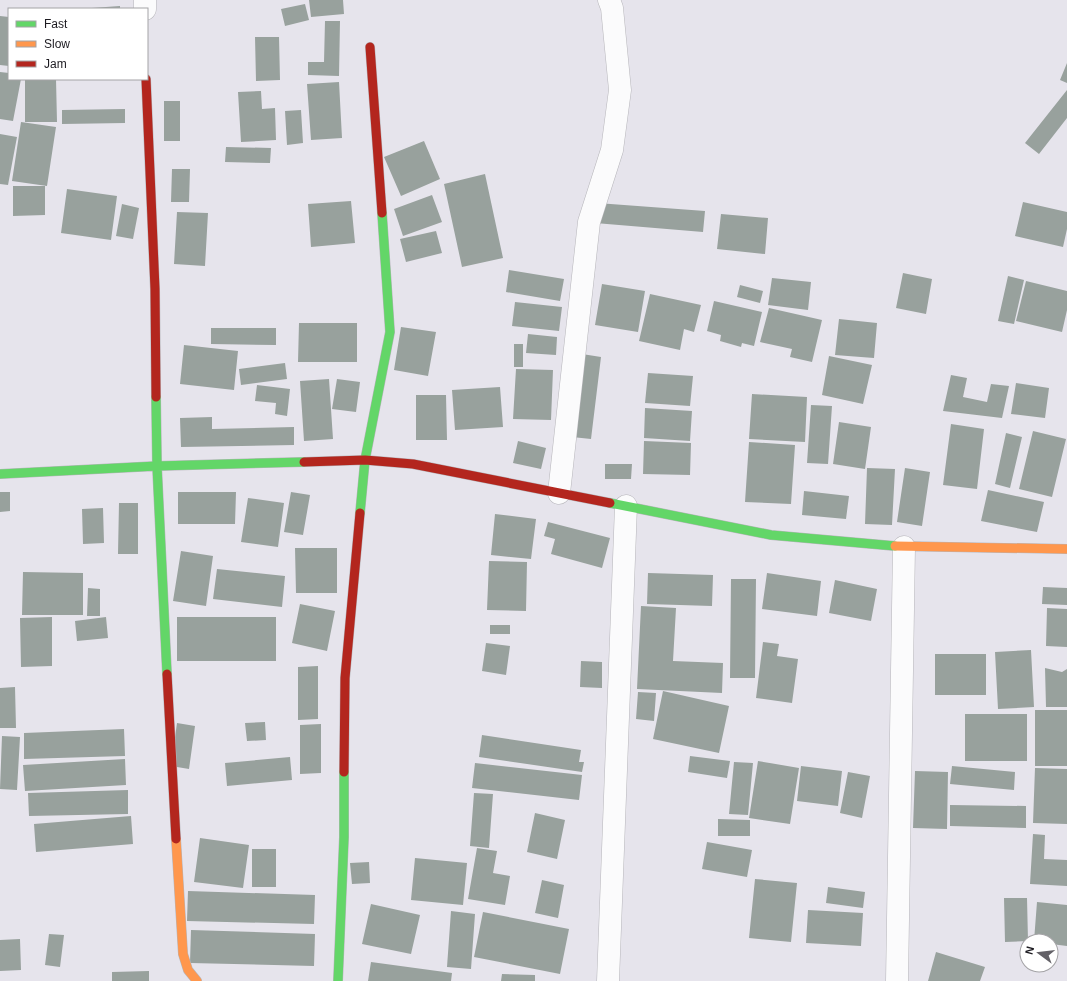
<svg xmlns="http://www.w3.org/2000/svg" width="1067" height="981" font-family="Helvetica,sans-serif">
	<rect width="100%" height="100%" fill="#e6e4ec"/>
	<path fill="#98a19d" d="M309,0H343L344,14L311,17Z
		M305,4L309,20L285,26L281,9Z
		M120,6V9H92V8Z
		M0,16L9,17V66L0,65Z
		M325,21H340L339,76L308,75V62H324Z
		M255,37H279L280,80L256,81Z
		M1067,63V83L1060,80Z
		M0,72L9,73V79H21L13,121L0,119Z
		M25,79H56L57,122H25Z
		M339,82L342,138L311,140L307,84Z
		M1067,90V118L1039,154L1025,143Z
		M261,91L262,109L275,108L276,140L241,142L238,92Z
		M164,101H180V141H164Z
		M125,109V123L62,124V110Z
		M301,110L303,143L287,145L285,111Z
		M21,122L56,127L47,186L12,181Z
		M0,134L17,137L8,185L0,184Z
		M424,141L440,179L401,196L384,157Z
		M226,147L271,148L270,163L225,162Z
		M172,169H190L189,202H171Z
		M485,174L503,258L462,267L444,184Z
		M13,186H45V215L13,216Z
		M67,189L117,196L111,240L61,233Z
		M432,195L442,222L403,236L394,209Z
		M351,201L355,243L311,247L308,204Z
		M1023,202L1067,212V229L1063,247L1015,236Z
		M597,203L705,211L703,232L595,223Z
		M122,204L139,208L133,239L116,236Z
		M177,212L208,213L205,266L174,264Z
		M721,214L768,218L765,254L717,249Z
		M436,231L442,253L406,262L400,239Z
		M509,270L564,279L560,301L506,292Z
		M903,273L932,279L926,314L896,308Z
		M1008,276L1024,280L1014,324L998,321Z
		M772,278L811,282L808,310L768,305Z
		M1026,281L1067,291V310L1062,332L1016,321Z
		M602,284L645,291L638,332L595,325Z
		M740,285L763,291L760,303L737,297Z
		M650,294L701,305L694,332L684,329L680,350L639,341Z
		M714,301L762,312L754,346L742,343L741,347L720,341L721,335L707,331Z
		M515,302L562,307L559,331L512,326Z
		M769,308L822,320L812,362L790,357L792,349L760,342Z
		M839,319L877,323L874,358L835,355Z
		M299,323H357V362H298Z
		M401,327L436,332L428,376L394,370Z
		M211,328H276V345L211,344Z
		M528,334L557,337L556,355L526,353Z
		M514,344H523V367H514Z
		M184,345L238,351L234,390L180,384Z
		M582,354L601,357L591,439L572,437Z
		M829,356L872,365L863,404L822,395Z
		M285,363L287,379L241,385L239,369Z
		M516,369L553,370L551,420L513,419Z
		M648,373L693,376L690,406L645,403Z
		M951,375L967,378L963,397L987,402L991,384L1009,386L1002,418L943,411Z
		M329,379L333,439L304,441L300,381Z
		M337,379L360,382L356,412L332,409Z
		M1016,383L1049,388L1045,418L1011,414Z
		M257,385L290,389L287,416L275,414L276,403L255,401Z
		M500,387L503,427L455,430L452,390Z
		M752,394L807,397L805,442L749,439Z
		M416,395H446L447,440H416Z
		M811,405L832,406L828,464L807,463Z
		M645,408L692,411L690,441L644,438Z
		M212,417V429L294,427V445L181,447L180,418Z
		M839,422L871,427L865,469L833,464Z
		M951,424L984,429L977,489L943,485Z
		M1033,431L1066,439L1052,497L1019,489Z
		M1006,433L1022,437L1010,488L995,484Z
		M518,441L546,448L541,469L513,463Z
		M644,441L691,443L690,475L643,474Z
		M749,442L795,445L791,504L745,502Z
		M605,464H632L631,479H605Z
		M867,468L895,469L892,525L865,524Z
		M905,468L930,472L922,526L897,522Z
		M988,490L1044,502L1037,532L981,521Z
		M804,491L849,496L846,519L802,515Z
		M0,492H10V511L0,512Z
		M178,492H236L235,524H178Z
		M291,492L310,495L303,535L284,532Z
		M248,498L284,503L278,547L241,542Z
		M119,503H138V554H118Z
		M103,508L104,543L83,544L82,509Z
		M495,514L536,519L531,559L491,555Z
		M548,522L610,538L602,568L551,554L555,539L544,536Z
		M295,548H337V593H296Z
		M181,551L213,556L206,606L173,601Z
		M489,561L527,562L526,611L487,610Z
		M217,569L285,576L282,607L213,599Z
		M23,572L83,573V615H22Z
		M648,573L713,575L712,606L647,604Z
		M767,573L821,581L817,616L762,609Z
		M731,579H756L755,678H730Z
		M835,580L877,589L871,621L829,613Z
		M1043,587L1067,588V605L1042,604Z
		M88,588L100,589V616H87Z
		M300,604L335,611L327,651L292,643Z
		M641,606L676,608L673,661L723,663L722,693L637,689Z
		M1047,608L1067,609V647L1046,646Z
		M52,617V666L21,667L20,618Z
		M106,617L108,638L77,641L75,621Z
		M177,617H276V661H177Z
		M490,625H510V634H490Z
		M763,642L779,644L777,656L798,659L792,703L756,698Z
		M486,643L510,646L506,675L482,671Z
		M1031,650L1034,707L998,709L995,652Z
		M935,654H986V695H935Z
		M581,661L602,662V688L580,687Z
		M318,666V719L298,720V667Z
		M1045,668L1062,672L1067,669V707H1046Z
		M15,687L16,728H0V688Z
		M663,691L729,706L719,753L653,739Z
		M638,692L656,693L654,721L636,719Z
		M1035,710H1067V766H1035Z
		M965,714H1027V761H965Z
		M265,722L266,740L247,741L245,723Z
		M177,723L195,726L189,769L171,766Z
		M321,724V773L300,774V725Z
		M124,729L125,756L24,759V733Z
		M482,735L581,750L579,762H584L582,772L479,757Z
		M2,736L20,737L17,790L0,789Z
		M690,756L730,761L727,778L688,772Z
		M290,757L292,780L227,786L225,763Z
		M125,759L126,785L25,791L23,765Z
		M758,761L799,768L790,824L749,818Z
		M734,762L753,763L748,815L729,814Z
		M475,763L582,775L579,800L472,788Z
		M801,766L842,771L838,806L797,801Z
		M952,766L1015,772L1014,790L950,784Z
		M1035,768L1067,769V824L1033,823Z
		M915,771L948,772L947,829L913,828Z
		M848,772L870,776L862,818L840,813Z
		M128,790V814L29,816L28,793Z
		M474,793L493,794L489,848L470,846Z
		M950,805L1026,806V828L950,826Z
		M535,813L565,820L557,859L527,852Z
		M131,816L133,844L36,852L34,824Z
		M718,819L750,820V836H718Z
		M1033,834L1045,835L1044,859L1067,860V886L1030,884Z
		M200,838L249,845L243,888L194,882Z
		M707,842L752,850L747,877L702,869Z
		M477,848L497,851L493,873L510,876L505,905L468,899Z
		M252,849H276V887H252Z
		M415,858L467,863L463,905L411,900Z
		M369,862L370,883L352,884L350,863Z
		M755,879L797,883L791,942L749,938Z
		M542,880L564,885L558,918L535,913Z
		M828,887L865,892L863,908L826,903Z
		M188,891L315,895L314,924L187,921Z
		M1004,898H1027L1028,941L1005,942Z
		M1037,902L1067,905V946L1051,944V941H1034Z
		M371,904L420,915L411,954L362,944Z
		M808,910L863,913L861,946L806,943Z
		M451,911L475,914L471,969L447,967Z
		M483,912L569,929L560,974L474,957Z
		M191,930L315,934L314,966L190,963Z
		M49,934L64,935L60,967L45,965Z
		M20,939L21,970L0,971V940Z
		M936,952L985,967L980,981H928Z
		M371,962L452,973L451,981H368Z
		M149,971V981H112V972Z
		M502,974L535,975V981H501Z"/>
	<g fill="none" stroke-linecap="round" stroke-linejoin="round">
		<defs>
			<path id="street" d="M145,9V0
				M559,493L589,222L612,150L620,90L612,8L609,0
				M608,981L626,506
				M897,981L904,547"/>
			<path id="fast" d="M156,397L157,466L167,674
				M0,474L157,466L304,462
				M610,503L771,535L895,546
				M360,513L365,460L390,332L382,213
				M338,981L344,837V772"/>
			<path id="slow" d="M895,546L1067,549
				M176,839L183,954L188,970L197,981"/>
			<path id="jam" d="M370,47L382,213
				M146,79L155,289L156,397
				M304,462L365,460L413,464L610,503
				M167,674L176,839
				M344,772L345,678L360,513"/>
		</defs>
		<use href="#street" stroke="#b6b5ba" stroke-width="23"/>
		<use href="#fast" stroke="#b6b5ba" stroke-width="10"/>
		<use href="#slow" stroke="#b6b5ba" stroke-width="10"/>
		<use href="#jam" stroke="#b6b5ba" stroke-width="10"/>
		<use href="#street" stroke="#fbfbfc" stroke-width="22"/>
		<use href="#fast" stroke="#63d668" stroke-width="9"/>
		<use href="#slow" stroke="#ff974d" stroke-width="9"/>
		<use href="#jam" stroke="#b3261e" stroke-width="9"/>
	</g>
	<rect x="8" y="8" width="140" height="72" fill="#ffffff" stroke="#a4a3a6"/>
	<rect x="16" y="21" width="20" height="6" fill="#63d668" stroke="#a4a3a6"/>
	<text x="44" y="28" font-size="12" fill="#1c1a20">Fast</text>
	<rect x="16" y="41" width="20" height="6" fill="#ff974d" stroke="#a4a3a6"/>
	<text x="44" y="48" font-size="12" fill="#1c1a20">Slow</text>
	<rect x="16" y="61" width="20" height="6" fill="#b3261e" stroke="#a4a3a6"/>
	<text x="44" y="68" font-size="12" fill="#1c1a20">Jam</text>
	<g transform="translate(1039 953) rotate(285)"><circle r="19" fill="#ffffff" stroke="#a4a3a6"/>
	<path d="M0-3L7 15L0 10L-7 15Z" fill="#636167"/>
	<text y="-6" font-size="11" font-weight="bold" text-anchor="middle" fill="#1c1a20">N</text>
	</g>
</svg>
